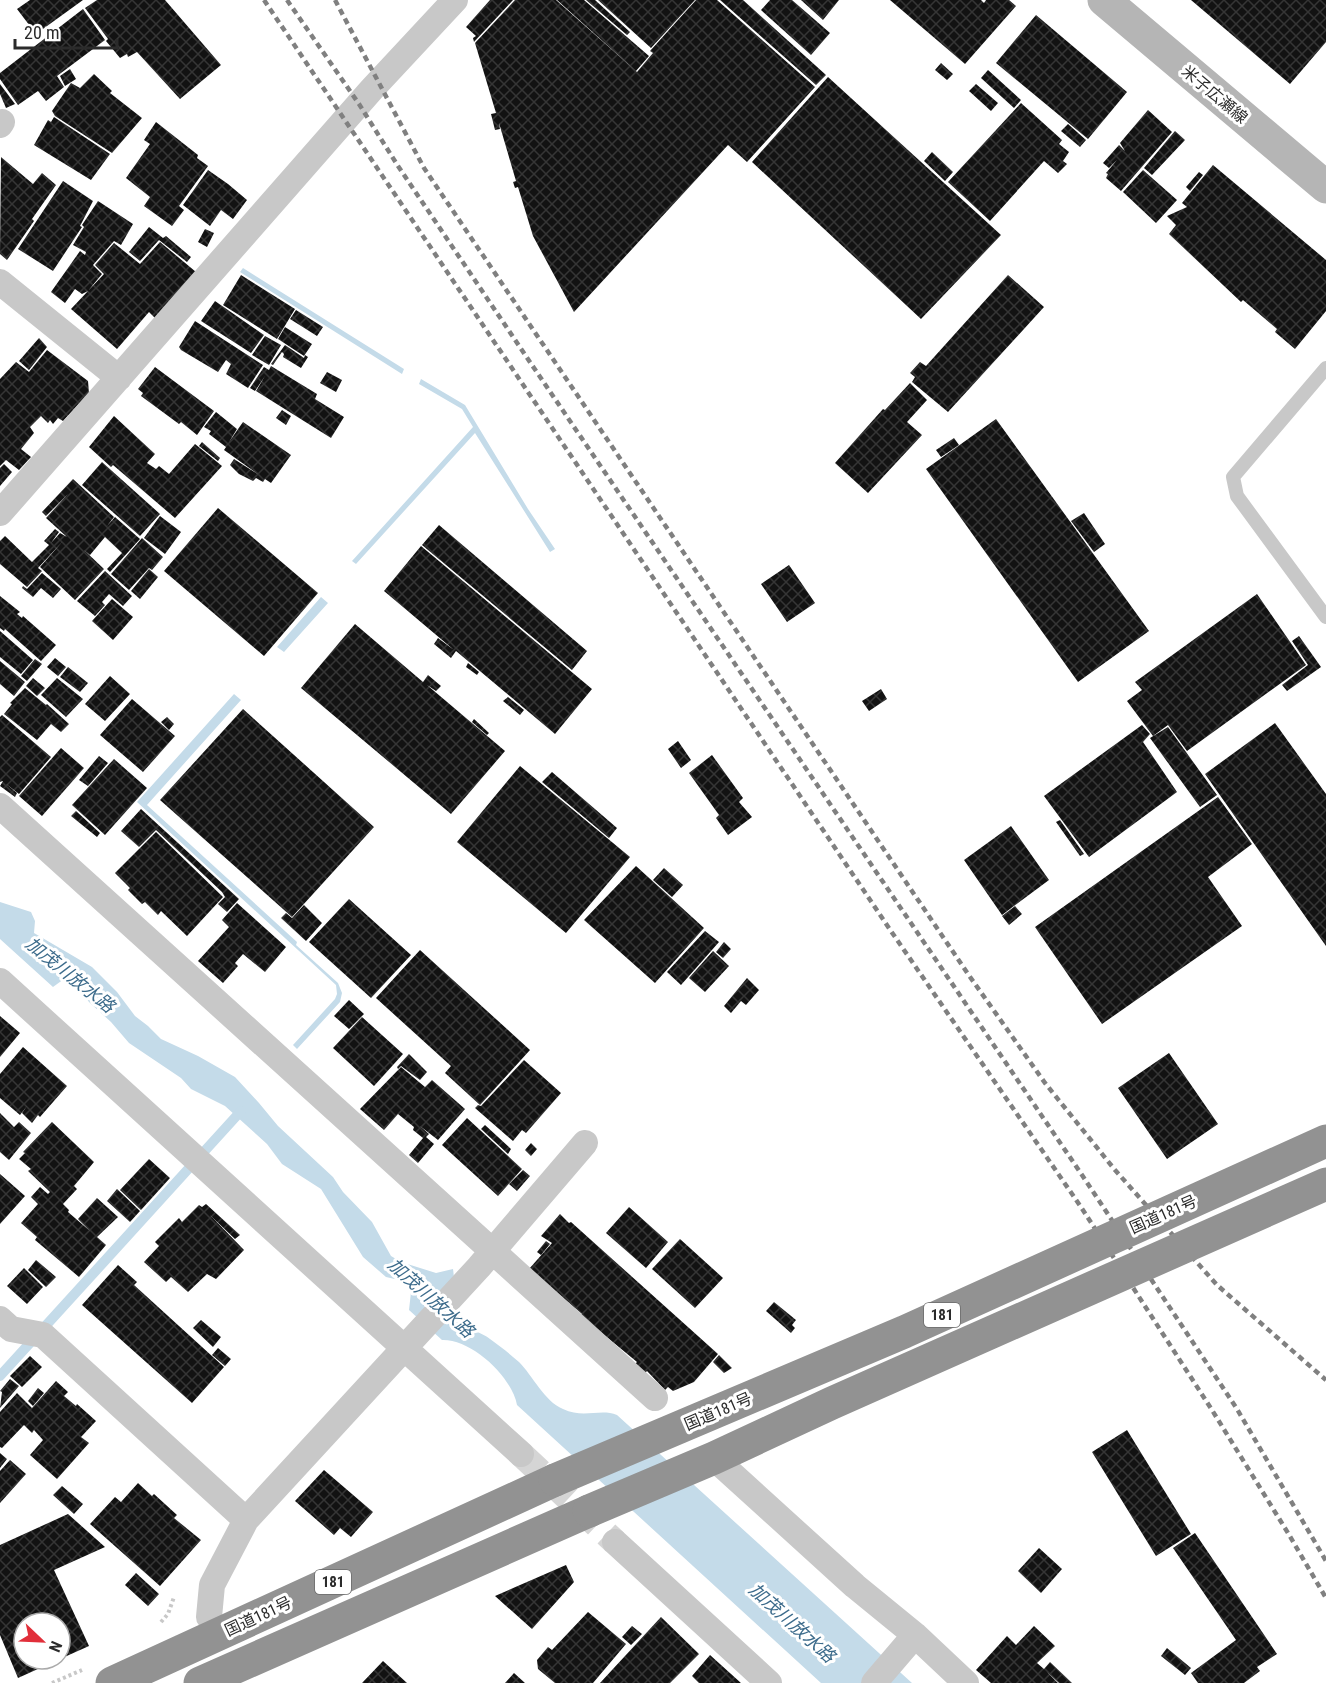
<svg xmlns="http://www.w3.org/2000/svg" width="1326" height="1683" font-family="'Roboto Condensed','Noto Sans JP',sans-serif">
	<defs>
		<pattern id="building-cross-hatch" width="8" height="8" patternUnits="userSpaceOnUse" patternTransform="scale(1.5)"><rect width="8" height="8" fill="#121212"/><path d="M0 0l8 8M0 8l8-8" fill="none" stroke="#353535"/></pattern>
	</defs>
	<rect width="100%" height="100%" fill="#fff"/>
	<path fill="#c4dbe9" d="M243,268L404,369L402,374L240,272Z
		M421,379L465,405L528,509L555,549L550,552L475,433L356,564L352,561L473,427L462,409L419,384Z
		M321,597L328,603L284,652L277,647Z
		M234,694L241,700L147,805L297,942L296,945L338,983L342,993L340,1002L297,1049L293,1045L335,999L337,994L336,985L137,802Z
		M0,902L31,912L35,921L34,933L92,967L117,992L135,1016L148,1026L161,1039L198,1056L235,1077L259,1103L278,1126L333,1177L343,1192L372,1222L391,1256L401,1262L436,1273L453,1269C455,1281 454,1309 461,1319C468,1331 480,1331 490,1339C500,1346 510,1354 519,1362C533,1376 544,1401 563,1409C584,1419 600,1408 617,1415L912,1683H821L517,1405C512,1377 472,1339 442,1340L409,1310L411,1292L407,1285L399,1280L386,1277L363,1257L321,1189L282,1164L267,1144L225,1106L191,1089L181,1078L129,1043L111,1022L89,1002L75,983L64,979L53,987L0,939Z"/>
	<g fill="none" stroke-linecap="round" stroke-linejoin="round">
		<path stroke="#c4dbe9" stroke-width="10" d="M0,1376L241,1111"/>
	</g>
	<path fill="url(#building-cross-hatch)" d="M30,0H83L36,34L17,9Z
		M97,0H165L221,65L180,99L137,52L128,57L127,54L120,58L106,41L108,39L85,8Z
		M490,0H513L474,42L473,38L476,36L466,27Z
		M515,0H556L637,72L653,53L650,51L696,0H717L815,87L747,162L728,145L574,312L533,236L518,187L515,188L513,182L516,181L499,123L500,129L495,130L491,114L496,113L475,43Z
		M557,0H584L649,56L636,71Z
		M586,0H595L630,32L627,35Z
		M598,0H695L651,48Z
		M720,0H743L826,75L816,85Z
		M770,0H792L830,33L811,55L761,10Z
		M801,0H839L823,20Z
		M890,0H981L984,3L986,0H1009L1016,6L965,64Z
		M1191,0H1326V42L1290,84Z
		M83,9L105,40L57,76L64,87L46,101L38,91L18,105L0,79V73Z
		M1036,15L1127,92L1088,139L996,63Z
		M941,63L953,74L947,80L935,70Z
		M70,69L76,79L65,86L60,76Z
		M988,70L1021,100L1014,108L981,78Z
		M94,74L112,91L110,93L142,118L112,153L55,116L52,111L71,83L80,88Z
		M828,77L1001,235L921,319L752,162Z
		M0,84L15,104L6,108L0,94Z
		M976,84L998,103L991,111L969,91Z
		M1021,103L1062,140L1059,144L1069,152L1063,161L1067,164L1058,173L1044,161L990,221L948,182Z
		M1148,110L1172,132L1121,191L1106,178L1108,174L1106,173L1117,160L1109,168L1103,163L1119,145L1125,151L1120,143Z
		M54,117L110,154L91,180L34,145L48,120L51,122Z
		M156,122L198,155L197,158L208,166L179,206L184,210L172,226L144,206L150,197L126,178L150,144L144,140Z
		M1068,124L1086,140L1080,147L1061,131Z
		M1175,131L1185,140L1152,175L1144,168Z
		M932,152L953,172L945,181L924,161Z
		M1,157L33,184L42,173L56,185L32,219L34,221L7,260L0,254Z
		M1213,165L1326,260V311L1295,349L1275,332L1277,329L1243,300L1241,302L1169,234L1176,225L1167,216L1187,207L1182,203Z
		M208,170L228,184L247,200L233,219L221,210L210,226L183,205Z
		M1143,170L1177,200L1156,223L1123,192Z
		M1199,172L1203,175L1190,191L1186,187Z
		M63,181L93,201L80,226L82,227L53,271L18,249Z
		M98,201L133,224L121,245L114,241L93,265L102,274L88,291L82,294L75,289L65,303L51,292L80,251L85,255L86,252L73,245L84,227L82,225Z
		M149,227L163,238L166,236L191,257L187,262L159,240L140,261L129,252Z
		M205,229L214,233L207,247L198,242Z
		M160,242L196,272L156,319L149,312L117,349L71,309L104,274L95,265L114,243L140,264Z
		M241,275L295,309L277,339L223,305Z
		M1008,275L1044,307L948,412L912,382L915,377L910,373L920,362L926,366Z
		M215,301L264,335L251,353L201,321Z
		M296,310L323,327L317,336L290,319Z
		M195,321L263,365L248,388L226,374L231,364L226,360L218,372L181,350L179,347Z
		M285,327L312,344L304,356L278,339Z
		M265,336L281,345L269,365L252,355Z
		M39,338L47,347L29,370L19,361Z
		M285,345L304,358L305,355L308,357L301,368L283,357L284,354L282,352L273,365L271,364Z
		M47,350L88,381L89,393L63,421L58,418L53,424L50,420L48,423L41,416L30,427L34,433L21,449L31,457L19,470L6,460L0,466V379L16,362L29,372Z
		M271,366L317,394L315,399L344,417L331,438L256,391L265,376L255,391L250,388L264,367L269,370Z
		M155,367L214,411L197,435L181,422L179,424L141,396L143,393L138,389Z
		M327,372L342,380L336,392L320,383Z
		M910,383L927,400L907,422L922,435L868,493L835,463L883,409L885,410Z
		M282,410L291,416L286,425L276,418Z
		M216,412L237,429L229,442L243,422L291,455L271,483L265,479L263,482L256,478L253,481L239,474L230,465L234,459L259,475L224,450L226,447L209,434L211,431L204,427Z
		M114,416L155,454L147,463L156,469L159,466L169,474L195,444L222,466L175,518L113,465L111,467L89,447Z
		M996,419L1149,631L1078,682L926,469Z
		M954,438L959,445L941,457L936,450Z
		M202,442L220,458L218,461L199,446Z
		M102,462L160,514L140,536L82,485Z
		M4,464L12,472L0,486V468Z
		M73,479L114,517L107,526L115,517L140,539L110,572L107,569L122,553L105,537L90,555L84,550L104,569L75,600L40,567L63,541L38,568L42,571L27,587L0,564V541L5,536L32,562L49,545L44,541L55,529L59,532L51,543L60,533L67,537L46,518L68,494L46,516L42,512Z
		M218,508L318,593L264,656L164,571Z
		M1084,513L1105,544L1094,552L1071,521Z
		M160,516L181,532L165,554L144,538Z
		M439,525L587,651L572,670L422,545Z
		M142,538L163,557L152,570L149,568L129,590L111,574Z
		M421,546L592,689L555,734L456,651L451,658L434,644L438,638L454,650L384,591Z
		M789,565L815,603L787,622L761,584Z
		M149,569L158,577L140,599L131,591Z
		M105,571L132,596L123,606L109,594L102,602L105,605L95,616L77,601Z
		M42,573L61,589L53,598L41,588L33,597L22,588L23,586L27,589Z
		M1257,594L1306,665L1187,751L1168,725L1153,736L1127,701L1142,690L1135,682Z
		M0,596L20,612L17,614L22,618L23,616L56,645L41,661L5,629L4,631L0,628Z
		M112,599L133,617L113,640L92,621Z
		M355,624L423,682L428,675L441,686L436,691L427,685L505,751L451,814L301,688Z
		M0,631L33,660L21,674L0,657Z
		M1299,636L1321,667L1287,691L1282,685L1308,665L1292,641Z
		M55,658L66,667L58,676L47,667Z
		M35,659L42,664L27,681L21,676Z
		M0,661L25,682L14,696L0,684Z
		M468,663L479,672L477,675L466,667Z
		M68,667L88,683L80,692L60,677Z
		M110,676L130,694L105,721L85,704Z
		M33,678L45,688L37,696L26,686Z
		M57,678L83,699L66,717L41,695Z
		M25,688L46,705L47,704L69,724L61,732L51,724L37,740L4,714L12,704L10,703Z
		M881,689L887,699L869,711L862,701Z
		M508,697L524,710L520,715L503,701Z
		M132,699L175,736L143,772L100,735Z
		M243,709L374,827L292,917L160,800Z
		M2,715L51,757L19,794L5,783L17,793L15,797L0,786L3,781L0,782V717Z
		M167,717L174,724L169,730L161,722Z
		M474,719L489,733L487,735L472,722Z
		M1275,723L1326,794V946L1205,774Z
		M1142,725L1150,734L1143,742L1177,792L1089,857L1044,796Z
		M1168,727L1217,795L1200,807L1150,738Z
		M678,741L691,760L681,768L668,749Z
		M61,748L84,768L42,816L19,796Z
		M712,755L743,798L739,802L752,817L728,835L716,818L719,815L689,773Z
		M99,756L108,763L88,786L79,780Z
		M114,759L147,788L105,835L72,805Z
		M520,766L630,857L566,933L457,842Z
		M552,772L617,828L609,838L542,782Z
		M1218,797L1252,844L1208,877L1242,926L1102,1024L1035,927Z
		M141,809L239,899L227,912L218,904L225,897L222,892L156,830L139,847L121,831Z
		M76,811L100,833L97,837L71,816Z
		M1060,820L1084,854L1080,856L1056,822Z
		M1011,826L1049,880L1002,915L964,860Z
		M156,832L223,897L187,936L161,911L158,915L145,902L142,904L128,890L130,888L115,873Z
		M636,866L704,928L655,983L584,920Z
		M664,868L683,885L672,897L653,880Z
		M349,899L411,955L371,998L309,942Z
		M237,903L286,947L265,972L243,954L235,963L238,966L223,983L198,961L229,927L222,920Z
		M304,905L322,923L306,941L281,918L286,913L292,918Z
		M1015,906L1022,914L1009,925L1002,916Z
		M705,931L719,942L681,985L667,972Z
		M724,942L731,949L723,958L716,952Z
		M420,950L530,1050L480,1105L445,1073L451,1066L376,998Z
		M713,951L729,966L705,992L689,978Z
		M747,978L759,990L746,1005L741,1001L731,1013L724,1006Z
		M349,1000L364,1014L349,1029L334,1016Z
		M0,1016L20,1033L0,1057Z
		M362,1017L403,1054L374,1086L333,1048Z
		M23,1047L67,1086L40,1117L38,1115L32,1123L22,1113L27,1106L20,1115L0,1098V1074Z
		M1169,1053L1218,1124L1167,1159L1118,1088Z
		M409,1054L427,1072L420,1080L401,1066L398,1069L397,1067Z
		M524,1060L561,1093L526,1133L522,1130L513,1141L475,1108L478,1105L481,1106Z
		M401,1067L425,1087L432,1080L465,1109L438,1140L420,1126L429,1134L426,1137L434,1144L418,1163L409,1155L423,1138L413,1130L414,1127L398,1114L384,1130L360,1109Z
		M0,1113L14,1127L19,1122L31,1133L9,1160L0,1152Z
		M467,1118L522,1169L498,1196L442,1145Z
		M52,1122L94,1162L74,1186L77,1189L63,1204L69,1210L68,1212L90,1231L78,1219L97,1198L118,1217L97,1237L106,1245L79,1277L35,1240L37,1237L21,1223L38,1204L31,1197L40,1187L48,1194L50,1192L28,1171L31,1169L19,1159L25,1153L23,1152Z
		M485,1125L511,1149L508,1154L481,1129Z
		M531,1143L537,1149L531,1156L525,1150Z
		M149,1159L170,1178L141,1210L120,1190Z
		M523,1170L530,1176L517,1191L509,1184Z
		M0,1174L25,1196L0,1224Z
		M117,1189L140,1211L130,1222L107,1201Z
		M206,1204L240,1235L235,1239L210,1215L244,1250L216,1279L207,1274L188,1292L171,1277L166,1282L144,1262L159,1246L155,1242L179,1218L182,1222L199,1205L202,1207Z
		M629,1207L668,1242L646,1268L606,1233Z
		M560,1214L569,1223L571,1222L718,1354L694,1382L673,1391L668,1387L665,1390L647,1371L645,1373L635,1364L637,1362L580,1315L582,1314L529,1269L552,1243L541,1236Z
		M680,1239L723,1278L695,1308L652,1269Z
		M546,1241L550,1244L541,1255L537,1252Z
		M36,1260L56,1277L46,1287L28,1270Z
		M118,1265L137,1282L134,1285L224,1367L192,1403L82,1305Z
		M24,1268L43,1287L27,1304L7,1286Z
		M774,1302L796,1320L792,1325L795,1328L791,1333L766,1311Z
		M201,1320L221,1337L213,1347L193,1328Z
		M218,1348L231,1359L225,1366L212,1355Z
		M719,1355L732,1368L724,1373L713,1362Z
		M30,1356L42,1367L22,1387L10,1376Z
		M10,1379L19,1386L0,1408L2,1392L0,1391Z
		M56,1381L68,1392L64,1396L76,1406L77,1404L96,1421L81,1437L89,1443L57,1479L30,1455L43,1440L34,1430L32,1433L24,1425L2,1448L0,1447V1412L17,1393L32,1408Z
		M38,1388L44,1393L33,1406L28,1401Z
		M1127,1430L1191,1534L1156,1556L1092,1452Z
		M0,1453L7,1459L0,1468Z
		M10,1460L26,1474L0,1503V1471Z
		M324,1470L373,1512L351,1537L340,1528L334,1535L295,1501Z
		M138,1483L152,1496L154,1494L177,1515L174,1518L201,1540L160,1586L90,1524L115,1497L121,1502Z
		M62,1486L83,1504L74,1514L53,1495Z
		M68,1514L105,1547L54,1570L89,1646L60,1659V1623H24V1659H60L18,1678L0,1635V1545Z
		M1195,1533L1277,1654L1257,1667L1260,1671L1244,1683H1198L1191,1673L1236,1640L1173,1548Z
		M1039,1548L1062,1569L1041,1593L1018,1571Z
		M566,1565L574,1582L532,1629L495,1596Z
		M136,1573L159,1594L148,1606L125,1585Z
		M588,1612L626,1644L593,1683H555L538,1669L537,1660L548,1647L552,1650Z
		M661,1617L699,1654L670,1683H600Z
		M632,1626L642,1634L631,1645L622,1637Z
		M1034,1626L1055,1646L1037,1663L1044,1669L1050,1662L1072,1683H1059L1047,1672L1058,1683H991L976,1670L1007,1636L1016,1645Z
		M1167,1648L1191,1668L1185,1675L1161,1656Z
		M710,1655L741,1683H699L692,1676Z
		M383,1661L407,1683H362Z
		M514,1673L525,1683H505Z"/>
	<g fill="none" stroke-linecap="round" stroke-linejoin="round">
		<path stroke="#d5d5d5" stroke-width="26" stroke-dasharray="26 13" stroke-linecap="butt" d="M521,1454L615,1542"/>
		<path stroke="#c8c8c8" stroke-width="4" stroke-dasharray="3 3" stroke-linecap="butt" d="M161,1622L168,1614L174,1597
			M52,1683L82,1670"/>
		<path stroke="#c8c8c8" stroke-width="14" d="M1326,368L1233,477L1237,496L1326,617"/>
		<path stroke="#c8c8c8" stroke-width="26" d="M0,125L2,122
			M0,282L119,378
			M0,513L372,89L455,0
			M0,806L655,1398
			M0,981L521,1454
			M0,1319L11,1329L43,1335L246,1520
			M714,1458L855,1586L915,1635L966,1683
			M615,1542L769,1683
			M209,1617L212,1585L246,1520L479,1267L585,1143
			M874,1683L915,1635"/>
		<path stroke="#b5b5b5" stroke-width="33" d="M1104,0L1326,187"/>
		<path stroke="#929292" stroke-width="33" d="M112,1683L555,1480
			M200,1683L589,1511"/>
		<path stroke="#808080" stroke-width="4.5" stroke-dasharray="6 4.5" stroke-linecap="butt" d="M264,0L893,934L1081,1207L1212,1410L1288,1533L1326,1598
			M287,0L359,104L398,166L534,368L1082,1175L1237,1409L1326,1561
			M335,0L424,168L968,974L1045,1083L1115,1170L1217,1285L1326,1380"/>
		<path stroke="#929292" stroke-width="33" d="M555,1480L904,1332L1326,1141
			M589,1511L714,1458L832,1403L1326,1184"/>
	</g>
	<g text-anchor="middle" stroke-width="6" stroke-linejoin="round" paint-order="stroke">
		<g fill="#fff" stroke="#6b6b6b" stroke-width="1.5">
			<rect x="924" y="1303" width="36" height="24" rx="4.5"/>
			<rect x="315" y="1570" width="36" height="24" rx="4.5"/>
		</g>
		<g font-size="15" font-weight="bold" fill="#2b2b2b">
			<text x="942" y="1320">181</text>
			<text x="333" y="1587">181</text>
		</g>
		<g font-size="16" fill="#2b2b2b" stroke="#fff">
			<text transform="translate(1215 94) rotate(40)" y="6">米子広瀬線</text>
			<text transform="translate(1163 1214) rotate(-24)" y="6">国道181号</text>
			<text transform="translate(718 1411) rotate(-23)" y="6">国道181号</text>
			<text transform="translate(258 1616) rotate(-25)" y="6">国道181号</text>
		</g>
		<g font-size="18" font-style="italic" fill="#3c6b8b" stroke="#fff">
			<text transform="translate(70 975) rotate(39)" y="6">加茂川放水路</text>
			<text transform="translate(431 1298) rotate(42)" y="6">加茂川放水路</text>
			<text transform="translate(792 1623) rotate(42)" y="6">加茂川放水路</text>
		</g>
	</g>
	<g transform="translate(42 1641) rotate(113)"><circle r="28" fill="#ffffff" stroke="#aaaaaa" stroke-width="1.5"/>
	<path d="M0-4.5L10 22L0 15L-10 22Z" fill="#e12f3a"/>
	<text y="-9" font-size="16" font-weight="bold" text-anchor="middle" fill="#2b2b2b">N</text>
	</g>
	<path d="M15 39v9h102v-9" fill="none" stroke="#2b2b2b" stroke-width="3"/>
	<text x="24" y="39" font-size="18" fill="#2b2b2b" stroke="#ffffff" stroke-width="4.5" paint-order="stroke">20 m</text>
</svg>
